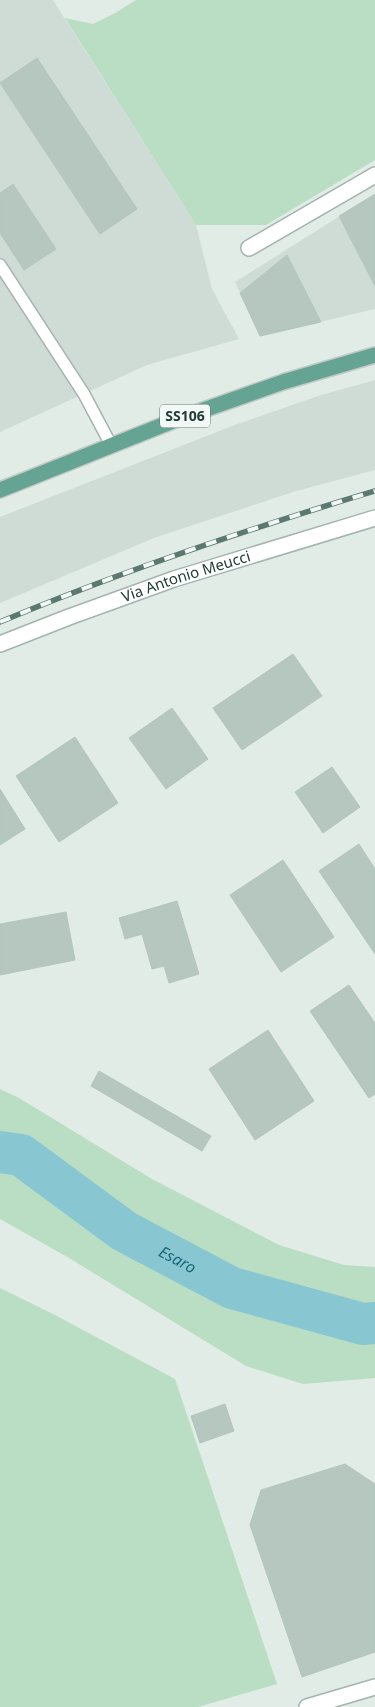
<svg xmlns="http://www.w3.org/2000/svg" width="375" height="1707" font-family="'Noto Sans',sans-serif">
	<rect width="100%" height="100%" fill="#e1ece7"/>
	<path fill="#cfdcd6" d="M0,0H53L196,225L212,289L239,339L147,365L0,432Z
		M375,194V309L260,336L235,282Z
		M375,380V470L293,492L154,538L0,603V517L232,426L321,395Z"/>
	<path fill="#b9dec3" d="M136,0H375V160L266,225H196L65,18L93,24L115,13Z
		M0,1089L19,1098L152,1179L279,1245L344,1265L375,1267V1378L303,1384L246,1366L69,1258L0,1219Z
		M0,1288L53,1314L175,1379L277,1684L198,1707H0Z"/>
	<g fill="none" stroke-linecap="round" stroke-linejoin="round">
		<path stroke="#88c7d2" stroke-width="42" id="s1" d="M0,1152L21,1155L124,1231L232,1288L363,1324L375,1323"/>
	</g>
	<path fill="#b6c7c0" stroke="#b3c6be" d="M37,58L137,209L100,234L0,83Z
		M13,184L56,249L24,270L0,233V193Z
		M375,194V286L339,216Z
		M287,255L321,322L260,336L240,293Z
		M293,654L322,696L242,750L213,708Z
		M172,708L208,759L166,789L129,738Z
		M75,737L118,803L59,842L16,776Z
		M332,767L360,807L323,833L295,792Z
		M0,789L25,829L0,845Z
		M359,844L375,869V954L319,871Z
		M283,860L334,937L281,972L230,895Z
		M177,901L199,974L169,983L164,966L152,969L142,934L125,939L119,918Z
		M66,912L75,960L0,975V924Z
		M349,985L375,1023V1094L369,1098L310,1011Z
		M268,1030L314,1101L255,1140L209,1069Z
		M99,1071L211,1136L202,1151L91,1086Z
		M225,1404L234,1431L200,1443L191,1416Z
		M345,1464L375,1484V1652L302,1677L250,1525L261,1490Z"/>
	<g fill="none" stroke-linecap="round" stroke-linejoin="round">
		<defs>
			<path id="service" d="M0,265L84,394L111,445"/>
			<g id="minor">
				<path d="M249,248L375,175"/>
				<path id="s2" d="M0,644L69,617L174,579L375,518"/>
			</g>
			<path id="tertiary" d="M307,1707L375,1687"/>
			<path id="primary" d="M0,490L178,419L283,382L375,355"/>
		</defs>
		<use href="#service" stroke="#a4b4ae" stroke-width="14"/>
		<use href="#minor" stroke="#a4b4ae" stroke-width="18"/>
		<use href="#tertiary" stroke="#a4b4ae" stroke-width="18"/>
		<use href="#primary" stroke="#c1c9c7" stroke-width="18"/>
		<use href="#service" stroke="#fff" stroke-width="11"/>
		<use href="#minor" stroke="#fff" stroke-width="15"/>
		<use href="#tertiary" stroke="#fff" stroke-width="15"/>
		<use href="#primary" stroke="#65a393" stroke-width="15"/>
		<defs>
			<path id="rail" d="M0,622C122,571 248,529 375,491"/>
		</defs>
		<use href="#rail" stroke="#5b7971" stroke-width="5.5"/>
		<use href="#rail" stroke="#f2f8f5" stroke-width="4" stroke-dasharray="11" stroke-linecap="butt"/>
	</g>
	<g text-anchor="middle" stroke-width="5" stroke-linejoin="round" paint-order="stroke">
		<rect fill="#f2f8f5" stroke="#60756f" stroke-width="1" x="160" y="404.5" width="50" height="23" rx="4"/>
		<g font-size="14" font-weight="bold" fill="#213d36">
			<text x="185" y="421">SS106</text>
		</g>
		<g font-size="15" fill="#213d36" stroke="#f2f8f5">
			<text dy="5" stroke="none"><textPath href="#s2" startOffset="198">Via Antonio Meucci</textPath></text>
		</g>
		<g font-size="16" font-style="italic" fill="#1a6a7a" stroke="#f2f8f5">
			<text dy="6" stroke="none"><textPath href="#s1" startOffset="210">Esaro</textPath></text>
		</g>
	</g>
</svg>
